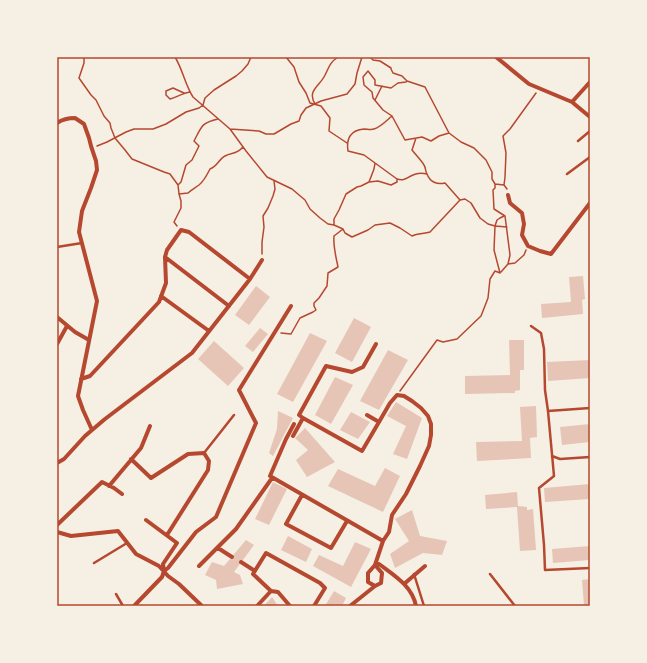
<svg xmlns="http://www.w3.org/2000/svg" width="647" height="663" font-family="'DM Sans',sans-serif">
	<rect width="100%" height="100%" fill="#f6efe4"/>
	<path fill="#e6c5b7" d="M583,276L585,299L582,300L583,314L542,318L541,304L571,302L569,277Z
		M256,286L270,297L249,325L235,315Z
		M354,318L371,327L352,362L335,353Z
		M260,328L268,334L253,352L245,346Z
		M310,333L327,341L293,402L277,394Z
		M509,340H524V370H520V390L515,391V393L465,394V376L510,375Z
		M214,341L244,368L228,386L198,359Z
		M388,350L408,360L379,410L360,401Z
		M590,360V378L548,381L547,362Z
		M335,377L353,385L331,424L315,415Z
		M396,402L422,418L407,459L393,454L406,426L387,416Z
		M536,406L537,437L530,438L531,458L477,461L476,442L522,441L520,407Z
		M278,411L293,418L273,456L269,453L277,429Z
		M351,412L370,422L358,439L340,430Z
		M590,424V442L562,445L560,427Z
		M305,428L335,462L307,477L296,460L308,450L295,438Z
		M385,468L400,476L383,512L328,486L338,469L375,486Z
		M273,482L287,489L269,525L255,519Z
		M590,484V499L545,502L544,488Z
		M517,492L518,506L527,507V510L533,509L536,550L520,551L517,507L486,509L485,495Z
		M412,510L420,536L447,541L442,555L423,553L395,568L390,554L409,541L395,519Z
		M288,536L312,549L306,562L281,550Z
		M246,540L254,545L234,572L240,575L243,584L217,589L216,580L205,575L212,562L224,566Z
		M355,542L371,549L351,587L313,566L319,555L343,566Z
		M590,546V560L553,563L552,549Z
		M590,579V606H584L582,580Z
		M334,591L346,598L342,606H325Z
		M272,597L278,606H264Z"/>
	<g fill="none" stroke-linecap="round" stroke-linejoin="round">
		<path stroke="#b5482f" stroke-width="1.5" d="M84,57V63L79,78L91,95L96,100L104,116L110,123L111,128L115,138L125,150L132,159L164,172L170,174L178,185L179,194L181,201V208L174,222L177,226
			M175,57C183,70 185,85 193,97L230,129L246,151L267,177L292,189L305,200L310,209L320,218L328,224L334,225L343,229L345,233L352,237L368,230L375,225L390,223L400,228L412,236C418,233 424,234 430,232L460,200L465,199L471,203L480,218L488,224L495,226L507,227
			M286,57L294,67L299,82L306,93L310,103L321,106L330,118L329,131L347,143
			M370,57L373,60L380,61L391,68V69L393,73L402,76L407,81L425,87L449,133L461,142L474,148L486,160L492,172V179L495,184L504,185
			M407,81L406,82L398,83L391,88L375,85V80L368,71L363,77L364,85L372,92L373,98L383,110L392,116L405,140L422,137L431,141L439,136L449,133
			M184,93L173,88L166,91V95L170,99C177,97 183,93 190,92
			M375,100L382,86
			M315,104C307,91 319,86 324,77C329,68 329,63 338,57
			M392,116C386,121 381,127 374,129C371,130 367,129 364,129C351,130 346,138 348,151L364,155L397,179C405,181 406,178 413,175C417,173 422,173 427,174
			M230,129L259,131L266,134H274L291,124L299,121L301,115L306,108L321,101L347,94L355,84L357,73L362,57
			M416,138L412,150C416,155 421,160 424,165C426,168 425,171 427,174C430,182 437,185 445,183L460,200
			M97,146L107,142L126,132L134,129H153L166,124L186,112L199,108L203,105L205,98L214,90L236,76L242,71L248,64L251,57
			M369,182L374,169L375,163
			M495,184V188L493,190L494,209L505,216L510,255L508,264L501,272
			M178,185L181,182L186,165L192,160L199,146L194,141C202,126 201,123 218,119
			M507,189L504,185L505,177L506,153L503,136L510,129L536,93
			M179,194L188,193C191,190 195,188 199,185C204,181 207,175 210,169C217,167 219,159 225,156C232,152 236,155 243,147
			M334,225V219L339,210L346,194L357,187L361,186L369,182L378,181L391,185L397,182V179
			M262,254V242L264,227L263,216L268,208L273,196L275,189L274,181
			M508,264L515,263L524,255L526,250
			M500,273L494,250L495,226L497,220L500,218L504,216
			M281,333L291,334L300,318L313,312L316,310L314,306V303L319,298L327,286L328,273L338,267C336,257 333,246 334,236L343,229
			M400,391L437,340L443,342L457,339L481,316L483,311L488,298L490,279L495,271L500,273"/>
		<path stroke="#b5482f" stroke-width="2.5" d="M578,141L590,131
			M567,174L590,157
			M57,247L82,243
			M531,326L541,333L544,349L545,390L548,411L554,476L539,488L544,545L545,570L590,568
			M548,411L590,408
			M204,453L234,415
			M552,456L560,459L590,457
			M94,563L127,543
			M414,574L424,606
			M490,574L515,606
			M116,594L123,606"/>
		<path stroke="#b5482f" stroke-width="4" d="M496,57L529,84L572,102L590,117
			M572,102L590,82
			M57,123C63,119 68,118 75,118L84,124L89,138L91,146L96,161L97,170L91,188L82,211L79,232L97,301L78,396L83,410L92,430
			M508,195L510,203L522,213L524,224L522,235L528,246L540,251L551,254L590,203
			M165,257L229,306
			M161,296L209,331
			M57,317L75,332L89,340
			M57,344L67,326
			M81,379L90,376L159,302L166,283L165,257L167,250L181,230L189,232L250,279
			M367,415L379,422L390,403L397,395L404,396L412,401L421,408L428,416L431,424V435L429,446L420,466L406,494L392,515L389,532L383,541L375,565L382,573L381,583L375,586L368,582V573L375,565L379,564C395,576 412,586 416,606
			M303,418L299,415L326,366L352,372L363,367L376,344
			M294,424L286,439L270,476L383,541
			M293,436L303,418L362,451L379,422
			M131,459L151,478L188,454L204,453L209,461L208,470L167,535
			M57,463L64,459L85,436L105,419L192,353L250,279L262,260
			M109,486L141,448L150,426
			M302,495L286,524L331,548L347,521
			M146,520L177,543L163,564L164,571
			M57,525L102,482L114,488L122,494
			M57,532L71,536L118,531L136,554L159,566L168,576L179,584L202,606
			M218,548L232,557
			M241,562L255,571
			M199,566L236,529L272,478
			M404,584L425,566
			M134,606L162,577L164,571L168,568L196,532L216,517L256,423L239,390L291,306
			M257,606L271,591
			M290,606L278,592L271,591L253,574L266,553L320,583L325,588L314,606
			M350,606L375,586"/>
	</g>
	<rect width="647" height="663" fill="none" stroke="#f6efe4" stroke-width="116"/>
	<rect x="58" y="58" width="531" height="547" fill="none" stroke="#b5482f" stroke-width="1.5"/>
</svg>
